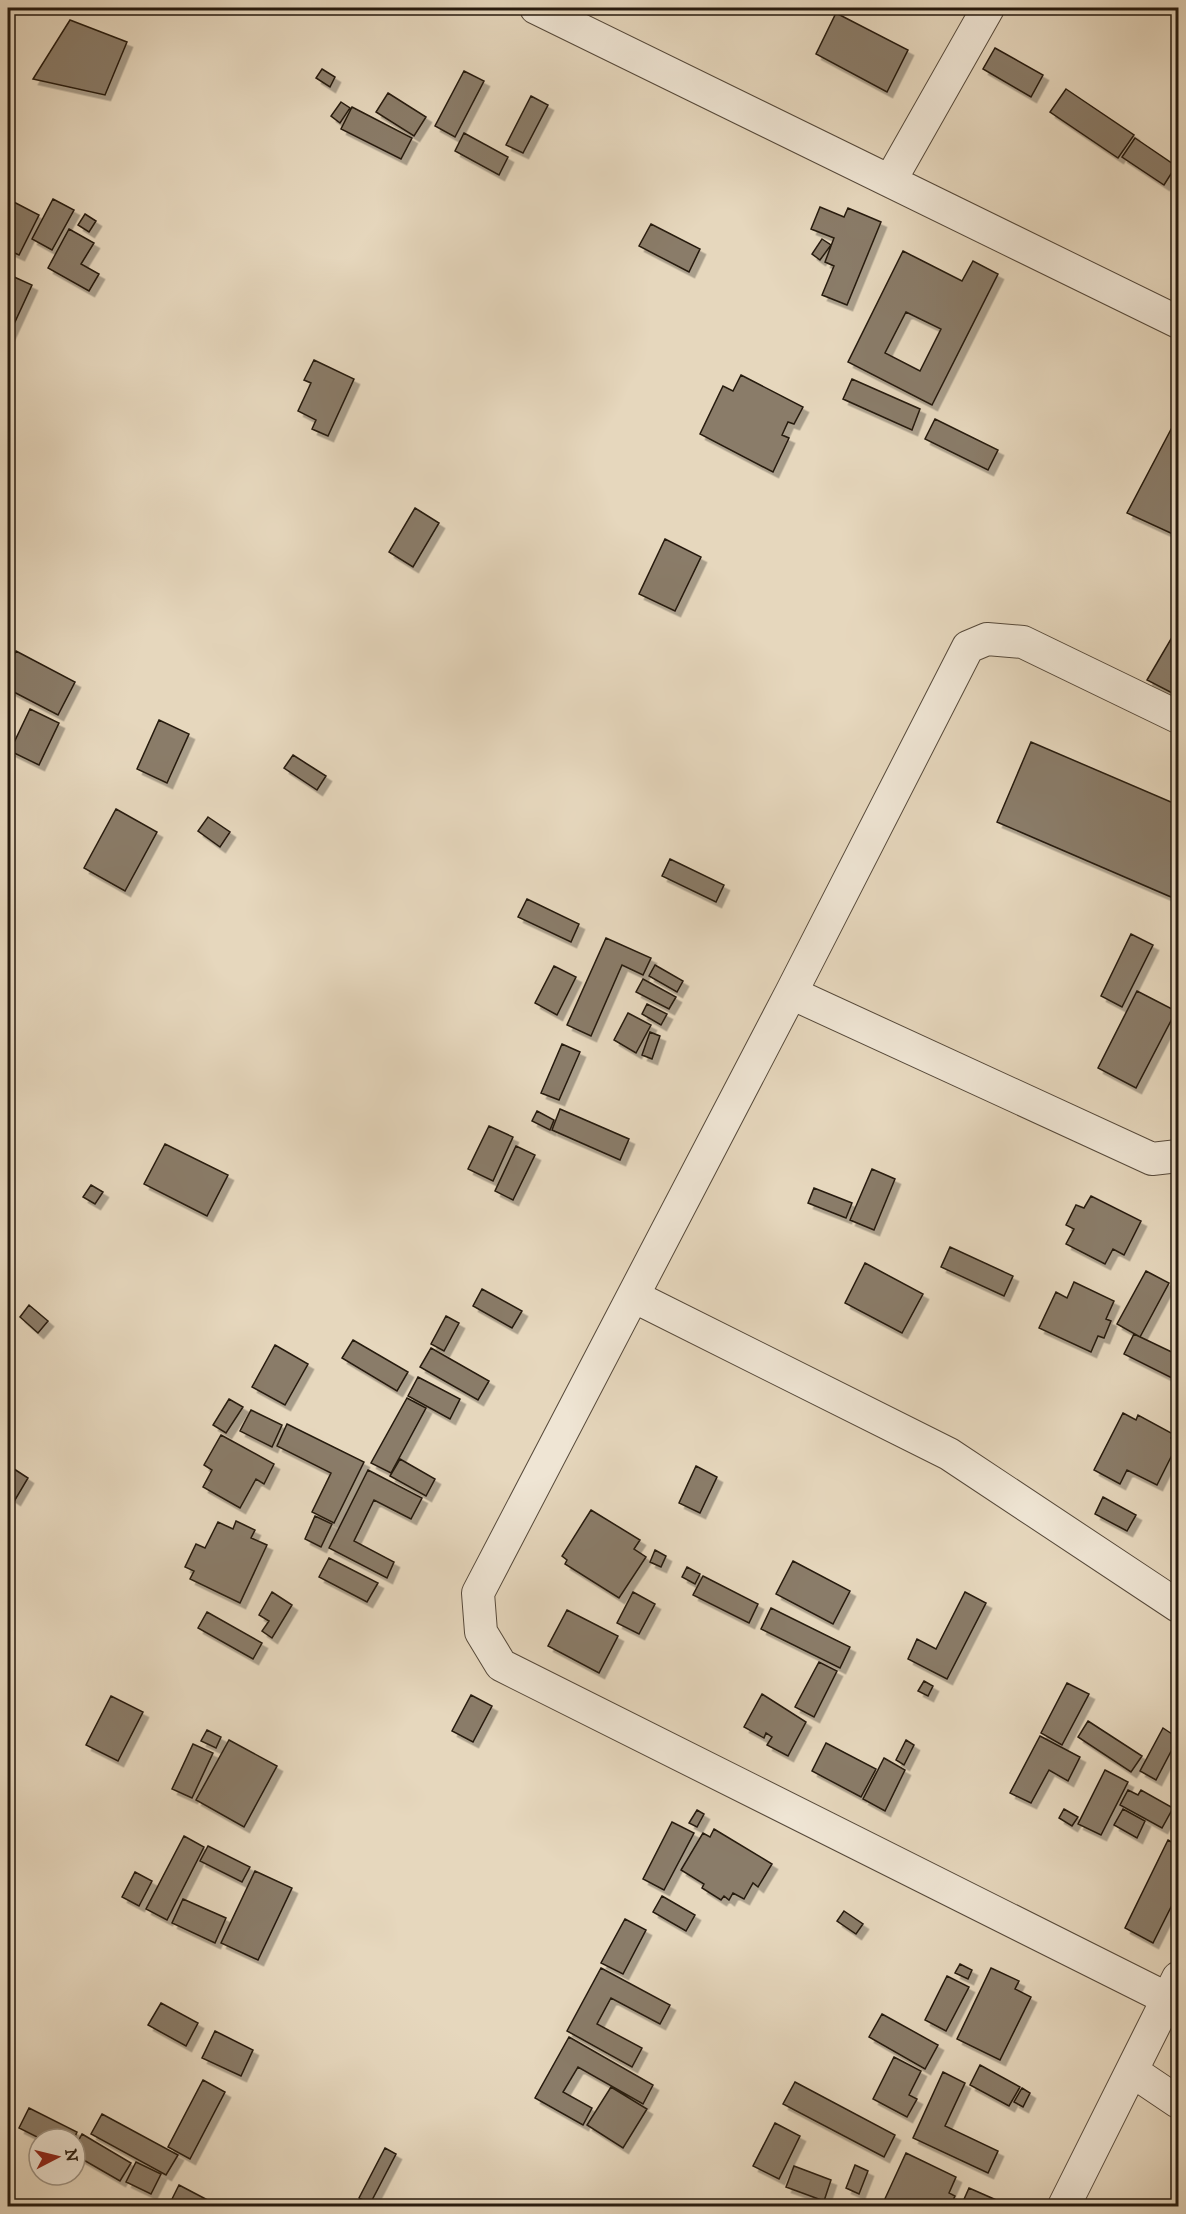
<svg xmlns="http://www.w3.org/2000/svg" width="1186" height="2214" font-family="'IM FELL DW Pica',serif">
	<defs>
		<filter id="shadow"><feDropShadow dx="5.5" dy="5.5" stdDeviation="0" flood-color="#0004"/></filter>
	</defs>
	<rect width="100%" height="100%" fill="#e6d7bd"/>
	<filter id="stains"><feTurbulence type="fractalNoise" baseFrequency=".00333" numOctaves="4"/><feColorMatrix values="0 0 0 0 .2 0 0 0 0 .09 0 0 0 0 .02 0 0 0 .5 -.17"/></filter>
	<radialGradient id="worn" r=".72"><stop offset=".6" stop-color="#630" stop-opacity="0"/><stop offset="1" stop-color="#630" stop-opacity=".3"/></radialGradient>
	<path fill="#8a7c69" stroke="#261a0e" stroke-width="1.5" fill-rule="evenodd" filter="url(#shadow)" d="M836,13L908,50L887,92L816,54Z
		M70,20L127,42L105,95L33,79Z
		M995,48L1043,75L1031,97L983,69Z
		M322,69L335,77L330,87L316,78Z
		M464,71L484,81L455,137L435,126Z
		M1066,89L1134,135L1118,158L1050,112Z
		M388,93L426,117L414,136L376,112Z
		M531,96L548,105L523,153L506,145Z
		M341,102L350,108L340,123L331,116Z
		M352,107L412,138L401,159L341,129Z
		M464,133L508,157L499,175L455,151Z
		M1135,138L1176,166L1164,185L1122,157Z
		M8,199L39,215L19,255L8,250Z
		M53,199L74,210L52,250L32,239Z
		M820,207L844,217L848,208L881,222L847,305L822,295L834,266L825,262L834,238L811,229Z
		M85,214L96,221L89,232L78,225Z
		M651,224L700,249L689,272L639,246Z
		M69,229L94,243L81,264L99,274L89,291L48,268Z
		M822,239L831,245L820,260L812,254Z
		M903,251L962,281L973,261L998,274L932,405L848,362ZM906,312L941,329L920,371L885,353Z
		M12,276L32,285L8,337V286Z
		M314,360L354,379L328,436L312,429L316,420L298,411L311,383L304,380Z
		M741,375L803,407L794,424L788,422L782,435L789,438L773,472L700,434L723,386L733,391Z
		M852,379L920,409L912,430L843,399Z
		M1178,416V529L1175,535L1127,513Z
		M935,419L998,450L988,470L925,439Z
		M415,508L439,523L413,567L389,552Z
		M665,539L701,557L675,611L639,594Z
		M1178,627V696L1147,680Z
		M16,651L75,682L58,715L8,689V667Z
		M30,709L59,723L39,765L10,751Z
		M159,720L189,734L167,783L137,769Z
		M1031,742L1178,805V900L997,822Z
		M293,755L326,776L317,790L284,768Z
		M116,809L157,832L125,891L84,868Z
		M208,817L230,832L220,847L198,831Z
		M670,859L724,885L716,902L662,876Z
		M527,899L579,924L571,942L518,917Z
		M1131,934L1153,945L1122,1007L1101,996Z
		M606,938L651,958L643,975L622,965L591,1036L567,1025Z
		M655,965L683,981L677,992L649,976Z
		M554,966L576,977L557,1015L535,1003Z
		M643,979L676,997L669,1009L636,992Z
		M1137,991L1176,1011L1136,1088L1098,1068Z
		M647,1004L667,1014L661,1025L642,1014Z
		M628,1013L651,1025L636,1053L614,1040Z
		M650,1032L660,1036L652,1059L642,1055Z
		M562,1044L580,1052L559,1100L541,1093Z
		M560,1109L629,1139L620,1160L552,1130Z
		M537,1111L554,1120L550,1130L532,1121Z
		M489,1126L513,1137L493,1181L468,1169Z
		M165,1144L228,1175L207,1216L144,1184Z
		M516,1146L535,1155L513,1200L495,1191Z
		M872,1169L895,1179L874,1230L850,1220Z
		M91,1185L103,1192L95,1204L83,1197Z
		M814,1188L852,1203L846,1218L808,1203Z
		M1091,1196L1141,1221L1124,1255L1113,1249L1105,1264L1066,1244L1074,1229L1066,1225L1076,1205L1084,1208Z
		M950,1247L1013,1276L1004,1296L941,1267Z
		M865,1263L923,1294L902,1333L845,1303Z
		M1146,1271L1169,1283L1140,1337L1117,1324Z
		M1074,1282L1114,1301L1106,1319L1111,1321L1104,1338L1098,1336L1091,1352L1039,1328L1056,1292L1067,1298Z
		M482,1289L522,1311L512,1328L473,1306Z
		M29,1305L48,1321L38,1333L20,1317Z
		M446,1316L459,1323L444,1351L431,1344Z
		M1134,1334L1178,1355V1381L1124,1354Z
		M353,1340L408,1372L397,1391L342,1358Z
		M275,1345L308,1364L285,1405L252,1387Z
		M431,1348L489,1381L478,1400L420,1367Z
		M418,1377L460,1399L450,1419L408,1396Z
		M407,1398L426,1408L391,1473L371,1463Z
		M229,1399L243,1407L226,1433L213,1425Z
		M251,1410L282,1425L272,1447L240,1431Z
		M1123,1413L1136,1420L1138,1415L1173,1434L1171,1438L1178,1443L1157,1485L1127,1470L1120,1484L1094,1470Z
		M287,1424L364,1462L334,1523L312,1512L331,1473L277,1446Z
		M221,1435L274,1464L264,1484L256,1479L240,1508L203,1487L212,1470L204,1465Z
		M400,1459L435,1479L426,1496L390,1476Z
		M8,1465L28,1478L15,1500L8,1495Z
		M696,1466L717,1477L700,1513L679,1503Z
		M368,1470L422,1498L411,1519L374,1500L354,1541L394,1562L387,1578L329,1548Z
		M1103,1497L1136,1515L1127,1531L1095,1514Z
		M591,1510L640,1540L634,1549L646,1557L619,1598L565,1564L567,1560L562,1556Z
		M315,1516L332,1524L321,1547L305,1539Z
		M236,1521L255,1530L251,1538L267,1545L240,1603L190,1579L194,1571L185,1567L196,1544L205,1548L218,1522L233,1529Z
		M655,1550L666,1556L661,1567L650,1562Z
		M329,1558L378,1583L367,1602L319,1577Z
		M793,1561L850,1591L833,1624L776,1594Z
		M687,1567L700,1574L695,1584L682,1577Z
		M703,1576L758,1604L749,1623L693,1595Z
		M272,1592L292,1605L272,1638L262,1631L269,1621L259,1615Z
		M633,1592L655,1604L639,1634L617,1623Z
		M965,1592L986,1603L947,1679L908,1659L917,1639L936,1649Z
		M771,1608L850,1647L840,1668L761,1629Z
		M567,1610L618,1636L599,1673L548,1646Z
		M207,1612L262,1643L253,1659L198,1628Z
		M819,1662L837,1671L814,1717L795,1707Z
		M924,1681L933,1686L928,1696L918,1691Z
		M1067,1683L1089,1694L1062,1745L1041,1733Z
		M762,1694L806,1722L788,1756L767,1745L772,1737L766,1733L764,1738L744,1727Z
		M471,1695L492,1706L473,1742L452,1731Z
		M111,1696L143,1712L118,1761L86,1745Z
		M1088,1721L1142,1756L1131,1772L1078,1737Z
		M1163,1728L1178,1738L1156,1780L1140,1771Z
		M207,1730L221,1737L216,1748L201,1741Z
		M1040,1736L1080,1757L1068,1781L1049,1770L1031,1803L1010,1793Z
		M229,1740L277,1766L244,1827L196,1800Z
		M906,1740L914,1745L904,1765L896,1760Z
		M826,1743L876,1769L861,1797L812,1771Z
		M193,1744L213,1753L192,1798L172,1789Z
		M884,1758L905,1770L885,1811L863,1799Z
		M1105,1770L1128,1782L1101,1835L1078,1824Z
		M1128,1790L1138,1795L1141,1790L1173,1808L1162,1828L1120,1805Z
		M1064,1809L1078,1817L1072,1826L1059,1818Z
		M1123,1809L1145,1821L1137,1838L1114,1825Z
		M697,1810L704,1814L697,1827L689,1823Z
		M672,1822L694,1833L664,1890L643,1879Z
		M714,1829L772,1864L758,1887L753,1883L744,1899L733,1893L729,1900L724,1896L721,1900L702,1888L704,1884L681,1870L703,1833L710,1837Z
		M184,1836L204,1847L167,1920L146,1909Z
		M1168,1840L1178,1846V1893L1153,1943L1125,1928Z
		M208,1846L250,1867L242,1882L200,1861Z
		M255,1871L292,1888L258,1960L221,1943Z
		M135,1872L152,1881L139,1906L122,1897Z
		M662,1896L695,1915L686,1931L653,1912Z
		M183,1899L226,1918L215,1943L172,1923Z
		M844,1911L863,1924L856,1934L837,1921Z
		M625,1919L646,1930L623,1974L601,1963Z
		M960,1964L972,1970L968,1979L955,1973Z
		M601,1968L670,2005L660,2024L611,1998L597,2024L642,2048L632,2067L567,2031Z
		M991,1968L1019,1981L1015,1989L1031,1997L1000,2060L957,2039Z
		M947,1976L969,1987L946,2031L925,2020Z
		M161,2003L198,2023L186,2046L148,2025Z
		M882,2014L938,2045L925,2069L869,2037Z
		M215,2031L253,2050L241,2076L202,2058Z
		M569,2037L653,2085L643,2104L578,2067L563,2092L592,2108L583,2125L535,2098Z
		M894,2057L921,2071L909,2095L917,2099L907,2117L873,2099Z
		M980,2065L1020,2087L1009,2106L970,2085Z
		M943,2072L965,2083L945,2126L998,2151L988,2173L913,2138Z
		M203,2080L225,2092L190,2159L168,2147Z
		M795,2082L895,2135L884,2157L783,2104Z
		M611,2087L647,2109L623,2148L587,2125Z
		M1022,2088L1030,2093L1023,2107L1014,2102Z
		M29,2108L77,2132L74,2139H41L19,2128Z
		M102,2114L178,2155L166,2175L91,2134Z
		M775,2123L800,2136L779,2179L753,2166Z
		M82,2134L131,2163L120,2181L75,2155V2147Z
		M385,2148L396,2154L370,2204L359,2198Z
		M906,2153L956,2177L949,2193L955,2196L950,2206H890L883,2203Z
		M136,2162L161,2174L151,2194L126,2182Z
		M855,2165L868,2171L859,2194L846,2188Z
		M794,2166L831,2180L824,2201L786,2187Z
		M179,2185L219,2206H177L170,2203Z
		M969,2188L1010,2206H961Z"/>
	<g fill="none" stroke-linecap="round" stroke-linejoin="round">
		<defs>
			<path id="minor" d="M536,8L1178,322
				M890,181L988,8
				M791,993L1152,1159L1178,1156
				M633,1296L949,1454L1178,1606
				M1168,1999L501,1665L481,1632L478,1593L791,993L968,647L987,639L1023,642L1178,717
				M1132,2071L1178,2102
				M1064,2206L1178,1978"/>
		</defs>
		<use href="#minor" stroke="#56493a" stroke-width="34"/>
		<use href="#minor" stroke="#efe5d4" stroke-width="32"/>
	</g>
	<rect width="1186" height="2214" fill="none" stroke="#e6d7bd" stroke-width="30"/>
	<rect x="9" y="9" width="1168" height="2196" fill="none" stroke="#261a0e" stroke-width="3"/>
	<rect x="15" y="15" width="1156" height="2184" fill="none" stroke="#261a0e" stroke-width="1.5"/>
	<g transform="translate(57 2157) rotate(83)"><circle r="28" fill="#efe5d4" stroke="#9f9485" stroke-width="1.5"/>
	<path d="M0-4.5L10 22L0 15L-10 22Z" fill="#8f2418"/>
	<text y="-9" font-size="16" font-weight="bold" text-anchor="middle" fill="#261a0e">N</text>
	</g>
	<rect width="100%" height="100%" filter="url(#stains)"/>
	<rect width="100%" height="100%" fill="url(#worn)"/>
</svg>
